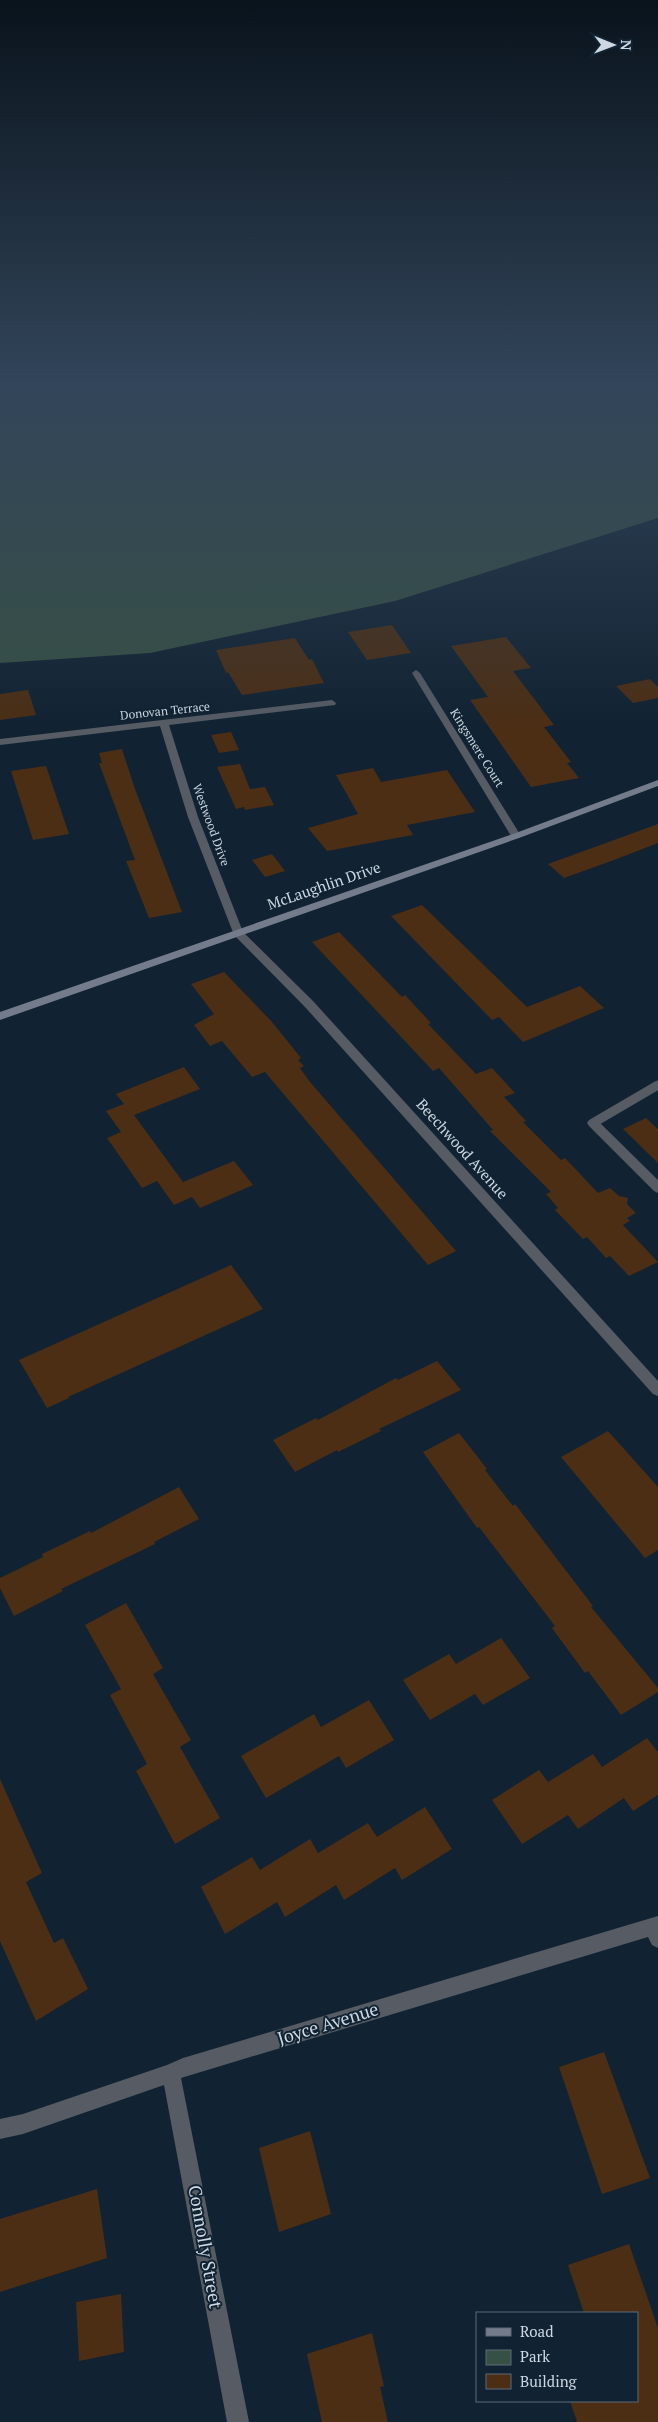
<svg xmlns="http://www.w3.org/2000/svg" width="658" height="2422" font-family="'PT Serif',serif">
	<rect width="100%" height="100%" fill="#112332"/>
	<path fill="#375044" d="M0,390H658V518L395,601L150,653L0,663Z"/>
	<path fill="#4b2e14" d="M392,625L411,653L367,660L348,632Z
		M506,637L531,668L513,671L554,725L544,727L571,762L567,763L579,778L531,787L470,700L488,697L451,646Z
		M295,638L309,660L312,659L324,683L242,695L228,672L226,673L216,650Z
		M650,679L658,687V698L633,703L616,686Z
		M28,690L36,715L0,720V694Z
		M231,732L239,750L219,753L211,735Z
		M122,749L135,789L182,912L149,918L126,861L135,860L99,763H102L99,753Z
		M240,764L250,789L265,787L274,805L245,810L244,807L236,809L217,767Z
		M46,766L69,834L33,840L11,771Z
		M373,768L381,782L447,770L475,812L407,825L413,835L327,851L308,828L358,814L336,775Z
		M658,824V843L614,860L564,878L548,864Z
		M272,854L285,871L265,877L252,860Z
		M422,905L527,1007L580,986L604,1008L523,1042L499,1017L492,1020L391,916Z
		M339,932L402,997L405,995L431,1023L428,1024L476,1074L492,1068L515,1093L504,1097L526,1121L523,1122L561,1160L565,1158L598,1193L610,1188L619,1196L628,1198L627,1204L636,1213L627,1218L630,1221L623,1225L658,1262L629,1276L610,1256L606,1258L587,1237L583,1239L555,1210L558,1208L546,1194L551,1192L490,1131L493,1130L439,1068L433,1071L312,942Z
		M224,972L272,1022L301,1058L298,1060L304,1066L300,1068L310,1082L456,1251L428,1265L265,1072L252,1077L222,1041L210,1046L194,1025L214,1014L191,984Z
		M184,1067L200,1089L134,1115L183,1182L234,1161L253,1185L200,1208L192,1197L174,1205L157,1181L142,1188L107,1138L121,1132L106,1111L124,1104L116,1094Z
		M646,1118L658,1129V1163L623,1129Z
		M231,1265L263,1309L68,1397L69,1398L47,1408L19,1360Z
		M437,1361L461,1390L379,1429L381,1431L338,1452L337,1450L295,1472L273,1440L316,1418L318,1420L396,1378L398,1380Z
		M608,1431L658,1487V1550L645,1558L561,1457Z
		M459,1433L487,1469L485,1470L513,1506L515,1504L593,1606L591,1607L658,1688V1692L621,1715L588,1671L585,1673L552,1628L555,1626L479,1527L477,1528L423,1452Z
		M179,1487L199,1519L154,1542L155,1544L61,1589L63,1591L14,1616L0,1588V1578L43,1557L42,1554L90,1531L91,1533Z
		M126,1603L163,1668L153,1674L191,1740L180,1747L220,1818L175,1844L136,1771L147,1764L110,1695L121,1689L85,1625Z
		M501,1638L530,1678L483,1705L475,1694L430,1720L403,1680L449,1654L456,1664Z
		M369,1700L394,1740L346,1768L339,1756L266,1798L241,1756L314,1714L321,1727Z
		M647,1738L658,1752V1795L633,1811L624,1798L578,1829L568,1815L522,1844L492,1800L539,1770L548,1782L593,1754L602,1767Z
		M0,1779L42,1873L26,1882L54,1943L63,1938L88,1989L36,2021L0,1941Z
		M425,1807L452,1849L402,1880L395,1868L344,1900L336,1885L285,1917L277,1902L225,1934L201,1887L252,1857L260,1870L310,1839L318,1853L368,1823L377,1837Z
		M604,2052L650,2178L602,2194L559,2067Z
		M310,2131L331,2214L279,2232L259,2148Z
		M97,2189L107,2258L0,2292V2219Z
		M629,2244L658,2328V2422H577L570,2401H637V2313H584L568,2265Z
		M121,2294L124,2352L79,2361L76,2302Z
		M372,2333L384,2386L380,2387L388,2422H322L307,2354Z"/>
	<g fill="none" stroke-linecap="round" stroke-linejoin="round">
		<path stroke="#565b64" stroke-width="9" d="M593,1123L658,1085"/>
		<path fill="#565b64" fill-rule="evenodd" d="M416,670L420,673L521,836L519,838H513L511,836L412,673Z
			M332,700L336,703L335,705L169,725L198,817L243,932L313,1001L658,1381V1396L653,1394L305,1007L234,935L188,817L160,726L0,745V739Z
			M593,1119L597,1120L658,1180V1193L654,1191L589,1126L587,1123L589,1120Z
			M658,1916V1948L652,1945L648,1937L181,2078L249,2422H227L164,2085L23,2134L0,2139V2119L23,2114L167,2065L183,2058Z"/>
		<path fill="#747b8b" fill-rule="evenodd" d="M658,780V786L519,838L0,1020V1012L513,834Z"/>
	</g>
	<linearGradient id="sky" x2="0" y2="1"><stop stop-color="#09131c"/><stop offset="0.53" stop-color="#32455a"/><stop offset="1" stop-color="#32455a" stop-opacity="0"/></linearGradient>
	<rect width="658" height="729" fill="url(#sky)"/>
	<g text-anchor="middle" stroke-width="4" stroke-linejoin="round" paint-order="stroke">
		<g font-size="12" fill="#cdd8e3" stroke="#112332">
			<text transform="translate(165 711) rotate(-6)" y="4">Donovan Terrace</text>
			<text transform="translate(477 748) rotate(58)" y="4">Kingsmere Court</text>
			<text transform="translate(211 825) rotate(70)" y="4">Westwood Drive</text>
		</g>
		<g font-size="15" fill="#cdd8e3" stroke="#112332">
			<text transform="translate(324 886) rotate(-19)" y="5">McLaughlin Drive</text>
			<text transform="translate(462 1149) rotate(48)" y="5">Beechwood Avenue</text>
		</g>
		<g font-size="18" fill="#cdd8e3" stroke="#112332">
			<text transform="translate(328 2024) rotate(-17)" y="6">Joyce Avenue</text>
			<text transform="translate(205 2247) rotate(80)" y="6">Connolly Street</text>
		</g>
	</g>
	<rect x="476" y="2312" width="162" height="90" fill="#112332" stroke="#5c6b79"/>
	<rect x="486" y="2328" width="25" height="8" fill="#747b8b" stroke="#5c6b79"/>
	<text x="520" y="2337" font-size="15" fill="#cdd8e3">Road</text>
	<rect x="486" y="2350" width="25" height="15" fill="#375044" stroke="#5c6b79"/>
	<text x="520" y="2362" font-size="15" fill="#cdd8e3">Park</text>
	<rect x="486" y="2374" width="25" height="15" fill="#4b2e14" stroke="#5c6b79"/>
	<text x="520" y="2387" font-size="15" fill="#cdd8e3">Building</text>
	<g transform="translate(613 45) rotate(91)" stroke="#112332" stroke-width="4" paint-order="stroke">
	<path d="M0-4L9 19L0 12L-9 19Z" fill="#cdd8e3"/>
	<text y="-8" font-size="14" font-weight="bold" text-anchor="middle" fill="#cdd8e3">N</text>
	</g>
</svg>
